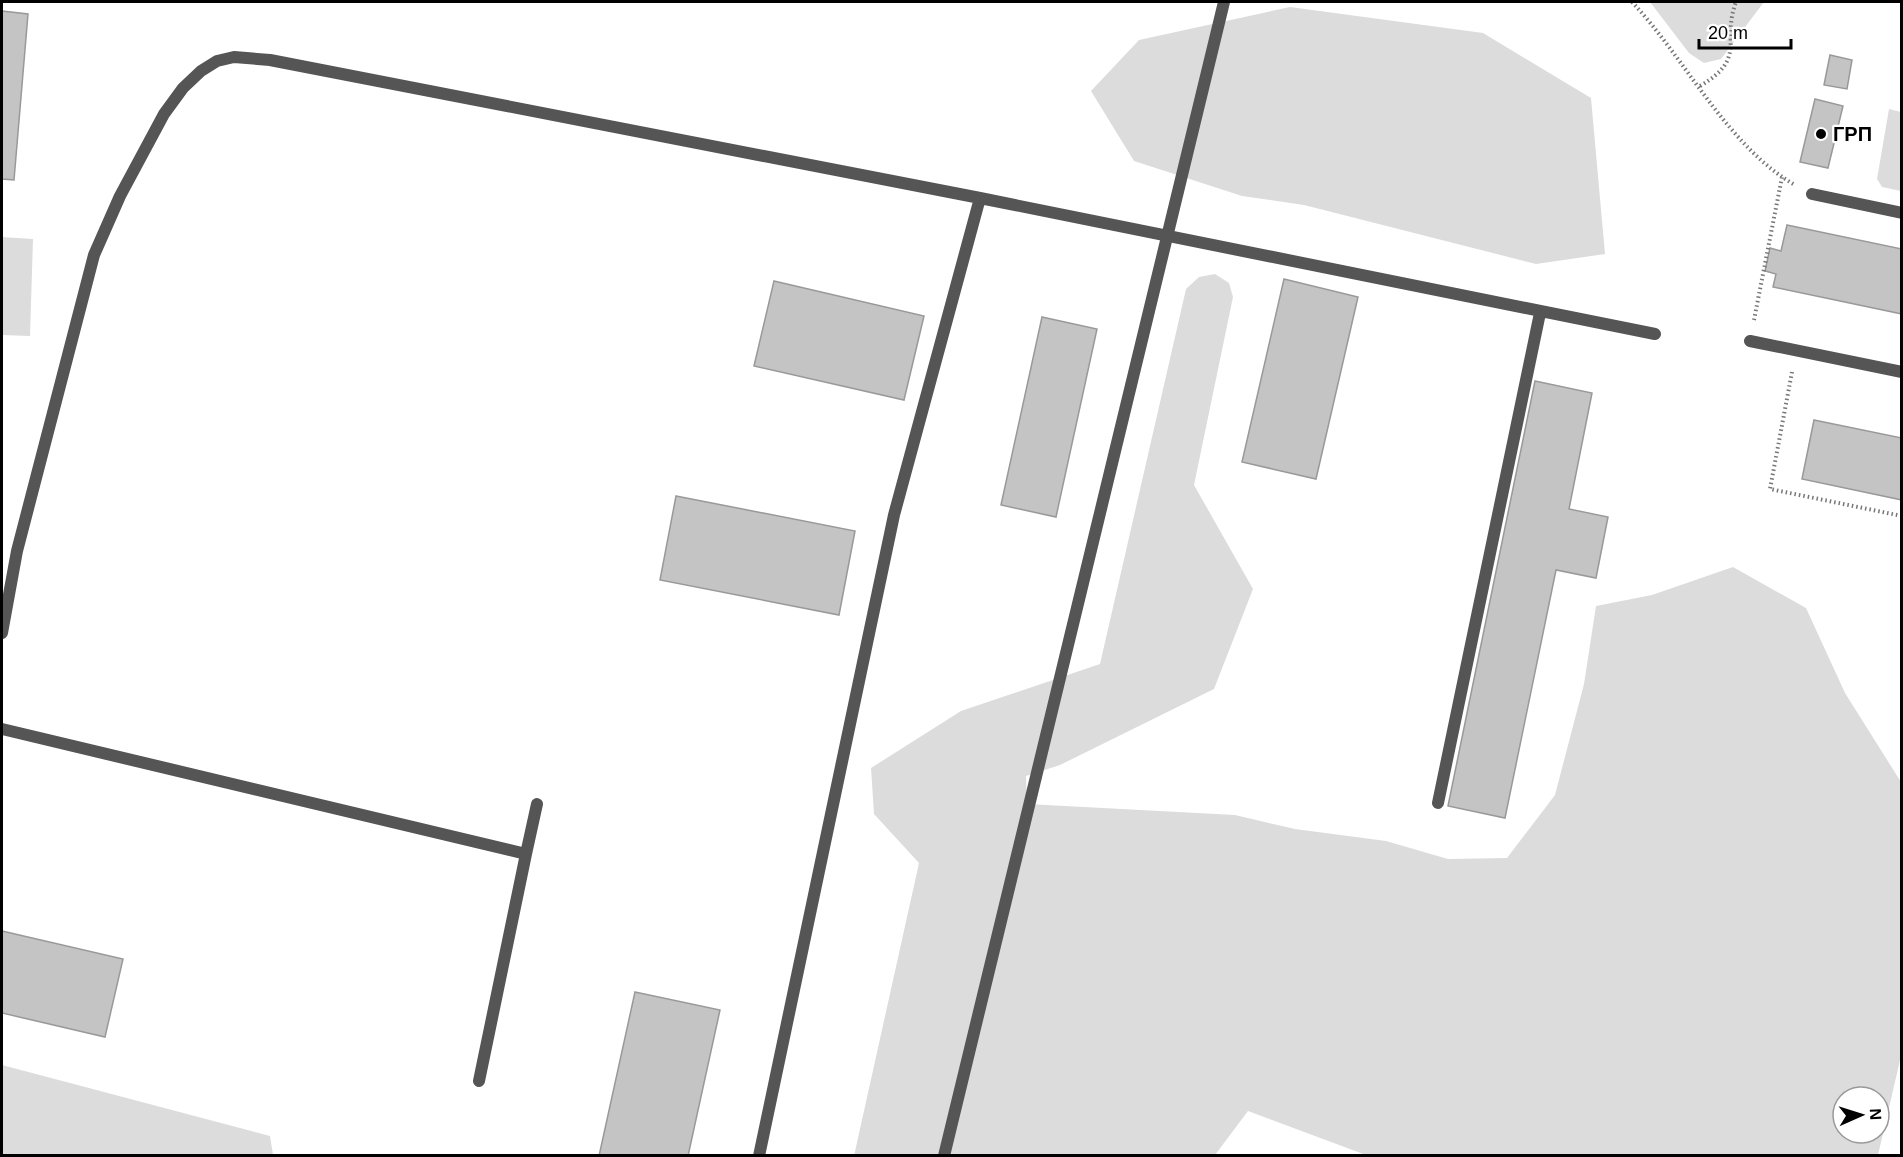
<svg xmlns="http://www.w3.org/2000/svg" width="1903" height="1157" font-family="Arial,sans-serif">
	<rect width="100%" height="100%" fill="#fff"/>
	<path fill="#dcdcdc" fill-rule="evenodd" d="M1650,2H1764L1721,59L1704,63L1689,53Z
		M1290,7L1483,33L1591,98L1605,254L1536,264L1304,205L1242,196L1134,161L1091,91L1139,40Z
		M1889,109L1901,112V191L1882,187L1877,179Z
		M2,237L33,239L30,336L2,335Z
		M1215,274L1229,283L1233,297L1194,485L1253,589L1214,689L1060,765L1026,776L1027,804L1235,815L1295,829L1386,841L1448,859L1507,858L1555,795L1584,684L1596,606L1652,595L1733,567L1806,608L1845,693L1901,782V1056L1878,1155H1366L1248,1111L1215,1155L854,1156L919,863L874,814L871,768L961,711L1100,664L1186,289L1199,277ZM1843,1097H1879V1133H1843Z
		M2,1065L270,1136L273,1155H2Z"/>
	<path fill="#c4c4c4" stroke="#999" stroke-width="1.5" d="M2,11L28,14L14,180L2,179Z
		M1830,55L1852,60L1847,89L1824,85Z
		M1815,99L1843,106L1828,168L1800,162Z
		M1787,225L1902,249V314L1773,287L1776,274L1765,271L1770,248L1781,251Z
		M1284,279L1358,297L1316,479L1242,462Z
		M774,281L924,316L904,400L754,366Z
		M1042,317L1097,329L1056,517L1001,505Z
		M1535,381L1592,393L1569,509L1608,517L1596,578L1556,570L1505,818L1448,806Z
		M1814,420L1902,438V500L1802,479Z
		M676,496L855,531L839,615L660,580Z
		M2,931L123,959L105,1037L2,1013Z
		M635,992L720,1010L688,1156H599Z"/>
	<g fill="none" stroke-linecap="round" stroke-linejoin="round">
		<path stroke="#777" stroke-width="4" stroke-dasharray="1.5 3" stroke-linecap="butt" d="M1632,2C1685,58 1728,147 1795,185
			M1700,86C1748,58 1721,41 1736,2
			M1754,320L1782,177
			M1792,372L1770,489L1902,516"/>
		<path stroke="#555" stroke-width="12" d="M1812,194L1902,213
			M1750,341L1902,372
			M2,633L17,551L94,255L120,196L164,114L183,88L201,71L217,61L234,57L270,60L980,198L1655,334
			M2,729L526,854L479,1081
			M1438,803L1540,313
			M526,854L537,804
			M759,1156L894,515L980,198
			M944,1156L1224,2"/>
	</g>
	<circle fill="#000" stroke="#fff" stroke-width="2" cx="1821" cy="134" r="6"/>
	<g text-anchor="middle" stroke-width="4.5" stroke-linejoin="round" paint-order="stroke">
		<g font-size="20" font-weight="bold" fill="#000" stroke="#fff" text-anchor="start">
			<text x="1833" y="141">ГРП</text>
		</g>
	</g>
	<rect width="1903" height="1157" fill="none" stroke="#000000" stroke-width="6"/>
	<g transform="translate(1861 1115) rotate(87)"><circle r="28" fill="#ffffff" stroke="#999999" stroke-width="1.5"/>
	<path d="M0-4.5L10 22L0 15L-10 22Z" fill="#000000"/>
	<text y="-9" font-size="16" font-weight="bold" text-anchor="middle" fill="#000000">N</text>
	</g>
	<path d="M1699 39v9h92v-9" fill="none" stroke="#000000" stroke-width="3"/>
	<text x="1708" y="39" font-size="18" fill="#000000" stroke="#ffffff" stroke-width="4.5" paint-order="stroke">20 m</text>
</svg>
